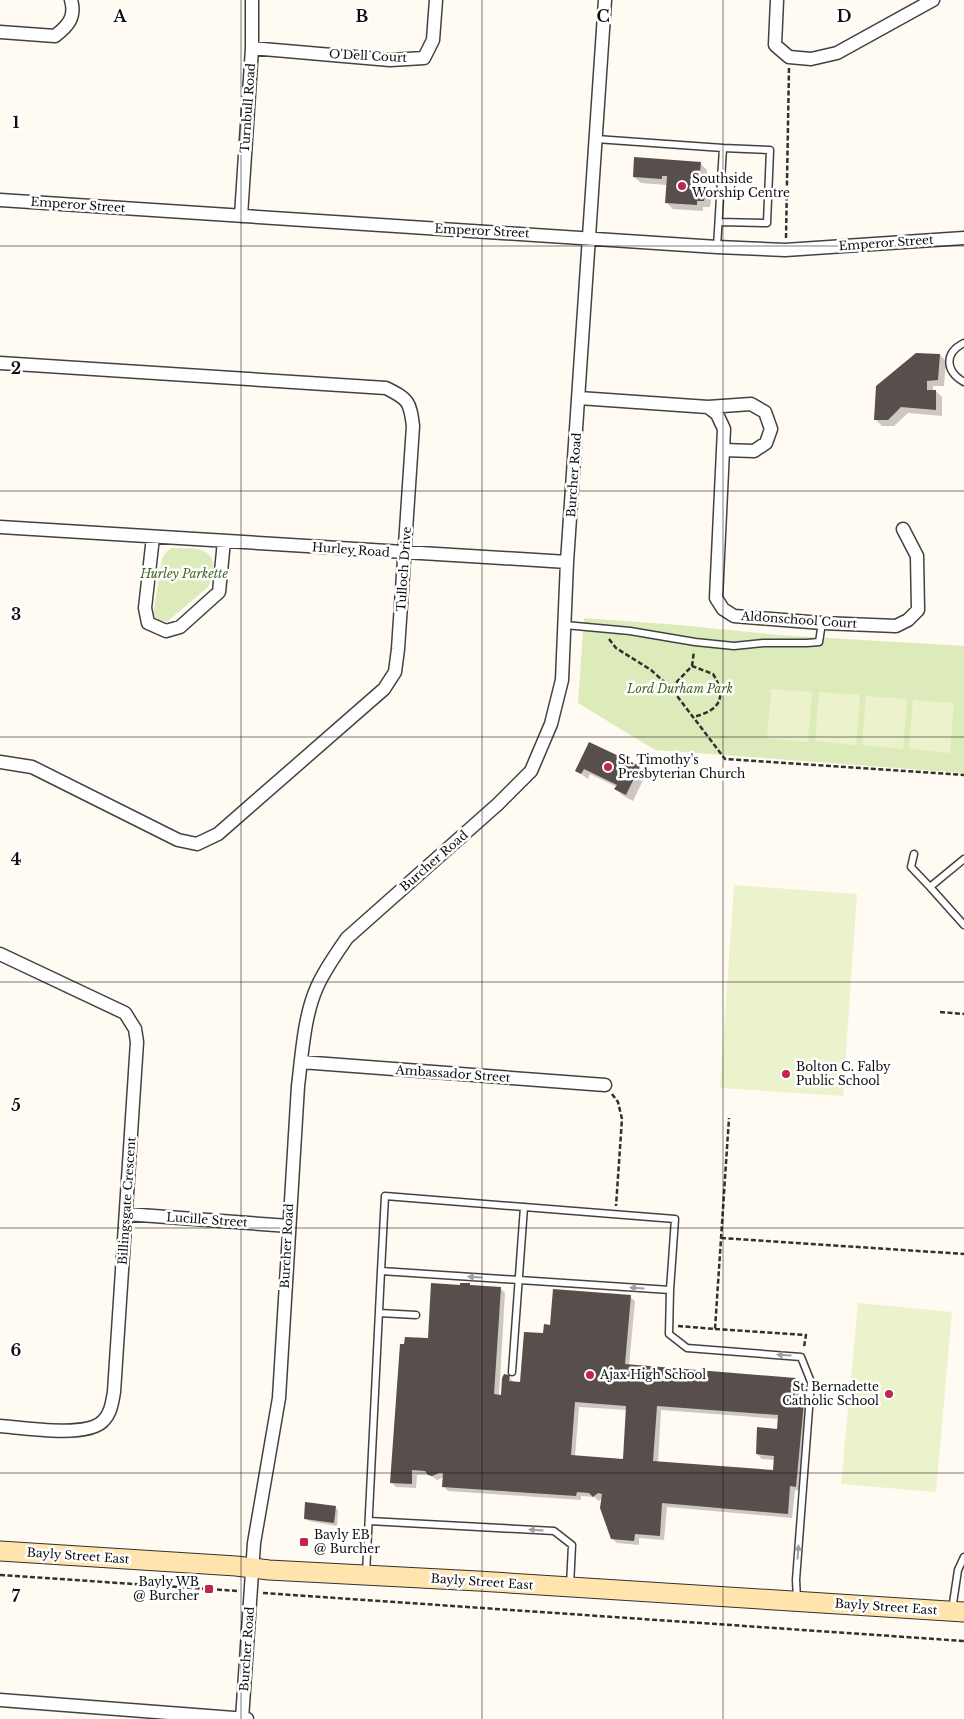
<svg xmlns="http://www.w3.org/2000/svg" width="964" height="1719" font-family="'Libre Baskerville',serif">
	<rect width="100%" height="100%" fill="#fffaf2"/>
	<path fill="#ddebba" d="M172,548C188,549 215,545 213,568C212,576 212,580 208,587L167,622L158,620L153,615L162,559L166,552Z
		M584,618L679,625L779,635L964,646V773L655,750L578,703Z"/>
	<path fill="#ecf2cc" d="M771,689L812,692L808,742L767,738Z
		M819,692L860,695L856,745L815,741Z
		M866,696L907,699L903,749L862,745Z
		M913,700L954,703L950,753L909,749Z
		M734,885L857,894L843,1096L720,1088Z
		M858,1303L952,1312L936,1492L841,1484Z"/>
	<path fill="#0003" fill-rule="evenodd" d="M700,163L707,170L705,194L711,200L710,207H703V211L673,209L666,202L667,185L641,183L634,177Z
		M940,355L946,361L944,386H933V391H936L942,397V416L908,413L894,426H882L875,419Z
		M590,744L639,767L646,774L633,801L622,795L616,789L617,787L590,774L588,779L577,771Z
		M461,1284L500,1288L505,1293L499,1396H502L509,1376L513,1382L521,1383L544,1334L551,1326L630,1297L635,1301L629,1365L795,1380L800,1384L798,1402L803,1403L808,1408L801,1491L795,1490L792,1518L667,1507L664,1540L639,1538V1545L617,1543L612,1538L603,1497L599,1501L594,1497L581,1496V1500L448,1491L443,1486L444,1477L437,1480L430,1475H417L416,1488L396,1487L392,1483L429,1340ZM579,1407L627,1410L624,1460L575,1457ZM661,1410L779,1419L778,1430L757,1454L762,1459L775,1460L774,1471L658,1463Z
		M335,1507L338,1510L337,1526L309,1521L306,1518Z"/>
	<path fill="#584e4c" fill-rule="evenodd" d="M634,157L701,162L698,192L705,193L704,201H697V205L665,203L667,176H662V179L633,177Z
		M916,353L940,354L938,380L927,381V390H936V410L901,407L888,420H874L876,386Z
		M589,742L640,766L626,795L614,789L617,785L584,769L581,774L575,771Z
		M431,1283L460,1285V1283H470V1285L501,1287L494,1394L501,1395L502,1378L504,1374L510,1375L509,1381L520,1382L524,1332L543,1333L544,1324L550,1325L553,1289L631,1295L625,1364L796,1378L794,1401L804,1402L796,1487L790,1486L788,1514L662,1503L660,1536L635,1534L634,1541L611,1539L600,1508L602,1494L598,1493L593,1497L589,1493L577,1492L576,1496L442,1487L443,1473H439L432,1476L428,1475L425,1471L412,1470V1484L390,1483L400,1344H404L405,1337L428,1338ZM575,1402L626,1406L623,1459L571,1455ZM657,1406L778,1415L777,1429L757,1427L756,1454L774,1456L773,1470L653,1461Z
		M305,1502L336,1506L334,1523L304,1519Z"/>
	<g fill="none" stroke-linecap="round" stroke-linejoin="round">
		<defs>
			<path id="lane" d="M596,139L723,148L717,247
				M719,222L767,223L770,150L723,148
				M964,343C944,353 945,371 964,382
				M565,625L630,631L695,642L734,646L763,643H807L819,642L822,623
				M914,854L911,867L930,887
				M964,859L930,887L964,925
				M381,1271L385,1196L675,1219L670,1290
				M379,1313L416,1315
				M512,1372L524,1207
				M369,1521L554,1531L572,1545L570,1586
				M366,1574L381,1271L670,1290L669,1334L687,1348L801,1357L811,1382L796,1580L797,1600
				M952,1610L958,1570L964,1557"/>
			<path id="street" d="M777,0L775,45L789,57L811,59L837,53L933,0
				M0,32L55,36C68,26 76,17 71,0
				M252,48L390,60L424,58L433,40L436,0
				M0,200L717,247L785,250L964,238
				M241,216L252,48V0
				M0,363L386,388C408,399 410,401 413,426L398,649L395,672L384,689L218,834L197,844L178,840L32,767L0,762
				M579,398L708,407L717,414L724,429L716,598L723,609L734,616L822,623L896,626L908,620L918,610L917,556L903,529
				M708,407L751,404L765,412L771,429L766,443L754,451L723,450
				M0,527L567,562
				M153,537L145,608L148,623L166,631L180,627L219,592L224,541
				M0,954L125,1013L135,1029L137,1042L114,1392C112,1403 111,1413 103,1421C87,1438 24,1428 0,1426
				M301,1062L605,1085
				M126,1214L289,1226
				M0,1700L247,1719
				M242,1719L254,1543L279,1398L298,1086C302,1054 304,1016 317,987C325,969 336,954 347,938L498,804L531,771L551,724L562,680L567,562L605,0"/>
			<path id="secondary" d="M0,1551L236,1566L269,1570L478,1581L964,1612"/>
		</defs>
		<use href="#lane" stroke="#424242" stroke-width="9"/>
		<use href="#street" stroke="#424242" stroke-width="15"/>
		<use href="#secondary" stroke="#313131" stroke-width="21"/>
		<path stroke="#313131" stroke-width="2.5" stroke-dasharray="5 2.5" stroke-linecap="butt" d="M786,238L789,68
			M609,639L616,648L651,670L671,688L725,759L964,775
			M692,666L694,651
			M671,688L692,666L713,674C728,698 719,711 693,717
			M940,1012L964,1014
			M612,1094L618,1102L622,1119L616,1206
			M721,1238L964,1254
			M678,1326L715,1329L729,1118
			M715,1329L806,1335L804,1347
			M0,1575L238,1591
			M263,1593L964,1641"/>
		<use href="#lane" stroke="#fff" stroke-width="6"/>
		<use href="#street" stroke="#fff" stroke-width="12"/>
		<use href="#secondary" stroke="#ffe5ad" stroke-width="19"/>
	</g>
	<defs><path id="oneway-solid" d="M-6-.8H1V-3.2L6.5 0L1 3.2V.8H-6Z" transform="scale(1.25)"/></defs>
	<g fill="#9f9f9f">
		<use href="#oneway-solid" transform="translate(475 1277) rotate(-176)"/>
		<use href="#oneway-solid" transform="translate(637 1288) rotate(-176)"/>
		<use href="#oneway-solid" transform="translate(784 1355) rotate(-176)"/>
		<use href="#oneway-solid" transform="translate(536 1530) rotate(-177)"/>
		<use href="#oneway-solid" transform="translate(798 1552) rotate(-86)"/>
	</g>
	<path fill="none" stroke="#0f0f0f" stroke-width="1" stroke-opacity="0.55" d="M241,0V1719M482,0V1719M723,0V1719M0,246H964M0,491H964M0,737H964M0,982H964M0,1228H964M0,1473H964"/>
	<g fill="#c2254c" stroke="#fff" stroke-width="2">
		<circle cx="682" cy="186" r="5"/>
		<circle cx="608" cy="767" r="5"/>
		<circle cx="786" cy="1074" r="5"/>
		<circle cx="590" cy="1375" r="5"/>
		<circle cx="889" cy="1394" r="5"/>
		<rect x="299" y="1537" width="10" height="10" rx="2.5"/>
		<rect x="204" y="1584" width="10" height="10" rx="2.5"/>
	</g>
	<g text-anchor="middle" stroke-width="5" stroke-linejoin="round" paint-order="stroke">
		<g font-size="12" fill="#0f0f0f" stroke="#fff">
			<text transform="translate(368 56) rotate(3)" y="4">O'Dell Court</text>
			<text transform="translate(248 108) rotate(-86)" y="4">Turnbull Road</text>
			<text transform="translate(78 205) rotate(4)" y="4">Emperor Street</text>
			<text transform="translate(482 231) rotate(3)" y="4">Emperor Street</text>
			<text transform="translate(886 243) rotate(-4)" y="4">Emperor Street</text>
			<text transform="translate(574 475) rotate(-86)" y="4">Burcher Road</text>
			<text transform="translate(351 550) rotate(4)" y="4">Hurley Road</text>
			<text transform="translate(404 569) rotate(-86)" y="4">Tulloch Drive</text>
			<text transform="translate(799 620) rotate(4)" y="4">Aldonschool Court</text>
			<text transform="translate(434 861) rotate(-41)" y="4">Burcher Road</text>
			<text transform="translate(453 1074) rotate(4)" y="4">Ambassador Street</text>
			<text transform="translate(127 1201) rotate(-86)" y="4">Billingsgate Crescent</text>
			<text transform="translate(207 1220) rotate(4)" y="4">Lucille Street</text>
			<text transform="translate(287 1246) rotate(-87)" y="4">Burcher Road</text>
			<text transform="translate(78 1556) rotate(4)" y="4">Bayly Street East</text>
			<text transform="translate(482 1582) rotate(4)" y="4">Bayly Street East</text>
			<text transform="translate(886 1607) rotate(4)" y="4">Bayly Street East</text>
			<text transform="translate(247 1649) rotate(-86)" y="4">Burcher Road</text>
		</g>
		<g font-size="12" fill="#0f0f0f" stroke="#fff" text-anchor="start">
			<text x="692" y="183">Southside<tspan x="692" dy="14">Worship Centre</tspan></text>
			<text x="618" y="764">St. Timothy's<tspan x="618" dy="14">Presbyterian Church</tspan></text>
			<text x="796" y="1071">Bolton C. Falby<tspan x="796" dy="14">Public School</tspan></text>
			<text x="600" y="1379">Ajax High School</text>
			<text x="879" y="1391" text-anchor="end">St. Bernadette<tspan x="879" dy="14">Catholic School</tspan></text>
			<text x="314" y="1539">Bayly EB<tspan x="314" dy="14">@ Burcher</tspan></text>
			<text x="199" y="1586" text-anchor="end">Bayly WB<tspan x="199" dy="14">@ Burcher</tspan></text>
		</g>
		<g font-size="12" font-style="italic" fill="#3d691e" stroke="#fff">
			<text x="184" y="578">Hurley Parkette</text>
			<text x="680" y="693">Lord Durham Park</text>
		</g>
	</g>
	<g font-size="16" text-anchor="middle" font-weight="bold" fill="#0f0f0f" stroke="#fff" stroke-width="5" stroke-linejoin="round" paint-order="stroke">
		<text x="120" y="22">A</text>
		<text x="362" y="22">B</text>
		<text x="603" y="22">C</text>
		<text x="844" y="22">D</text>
		<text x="16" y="128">1</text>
		<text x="16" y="374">2</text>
		<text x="16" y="620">3</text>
		<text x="16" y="865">4</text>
		<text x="16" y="1111">5</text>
		<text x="16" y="1356">6</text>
		<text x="16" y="1602">7</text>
	</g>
</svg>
